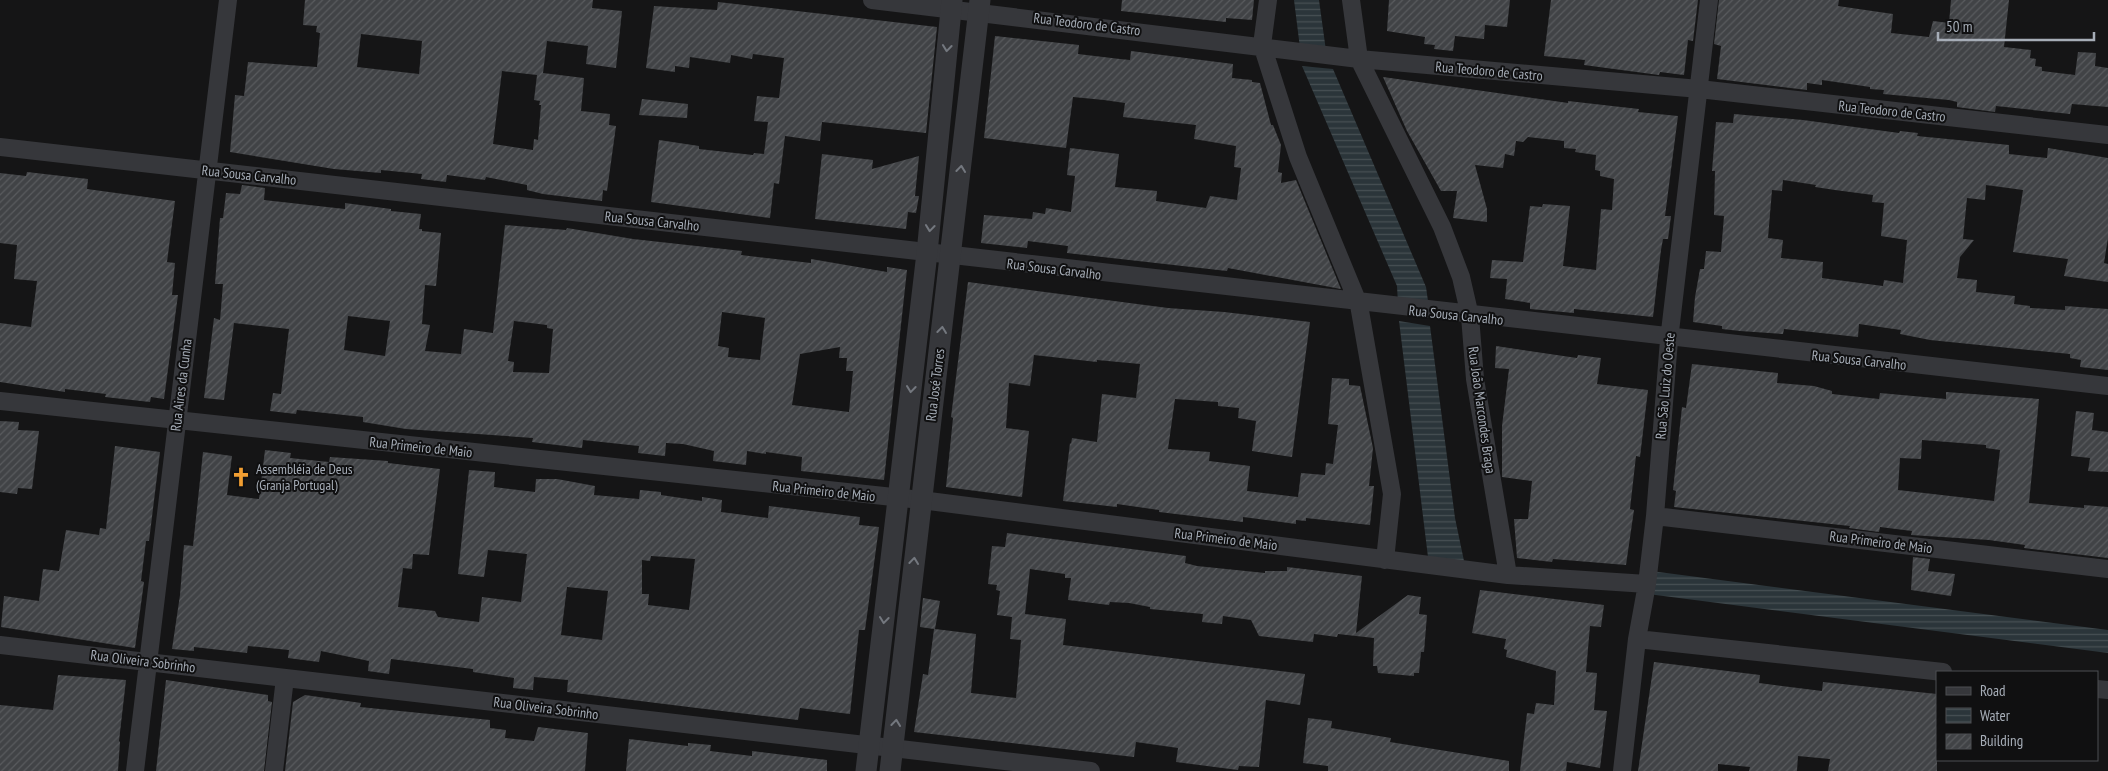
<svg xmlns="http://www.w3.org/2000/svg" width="2108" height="771" font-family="'PT Sans Narrow',sans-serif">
	<defs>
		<pattern id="water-rules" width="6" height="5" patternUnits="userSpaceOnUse" patternTransform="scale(1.25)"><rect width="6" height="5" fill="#2b353a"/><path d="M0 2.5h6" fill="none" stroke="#475054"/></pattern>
		<pattern id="building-hatch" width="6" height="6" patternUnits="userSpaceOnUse" patternTransform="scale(1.25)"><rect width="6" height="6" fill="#414346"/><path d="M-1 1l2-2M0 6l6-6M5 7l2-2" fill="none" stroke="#595b5e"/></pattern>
	</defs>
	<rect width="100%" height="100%" fill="#151516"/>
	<path fill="url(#water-rules)" d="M1294,0H1319L1326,51L1300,48Z
		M1302,66L1333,69L1426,287L1429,308L1398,304L1397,286Z
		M1399,321L1430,326L1455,518L1464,561L1428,557Z
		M1651,571L2108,630V653L1648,594Z"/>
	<path fill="url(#building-hatch)" fill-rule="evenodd" d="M305,0H593L592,8L622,11L616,68L586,64L588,46L547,41L543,73L584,78L581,111L610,114L609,125L616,126L607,191L603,190L602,201L543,194L527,190V185L486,177L485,180L447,175L446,182L421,179L422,174L381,170V173L334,169L230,152L235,95L244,96L248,62L317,67L320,33L316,32L317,26L303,25ZM361,34L422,41L419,74L357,67ZM502,71L537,75L534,100L540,101L539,105H541L538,140L534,139L533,150L493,144Z
		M1122,0H1254L1252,20L1226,18V22L1121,11Z
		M1389,0H1510L1507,27L1485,25L1484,39L1455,36L1453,51L1434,49L1435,45L1424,44L1425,37L1387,31Z
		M1551,0H1698L1693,41L1688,40L1684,75L1660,72L1659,75L1584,65L1585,60L1544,56Z
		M1719,0H1839L1838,6L1893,14L1891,33L1929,37L1933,21L1949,23L1951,0H2009L2004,47L2031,50L2030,58L2036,59L2035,66L2042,67V71L2075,75L2078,52L2096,53L2095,66L2108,68V107L2072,104L2070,114L1996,106L1995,112L1957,107V102L1949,100L1883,94L1884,90L1870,89V87L1822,80V85L1807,83V90L1717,79L1721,46L1714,44Z
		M718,2L937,27L926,133L822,122L820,141L785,136L779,184L774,183L770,218L651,202L659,140L699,146V149L753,155L754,153L764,154L768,122L754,121L757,96L779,98L784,58L753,54L752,59L731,55L730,63L690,57L689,68L675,66V72L646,68L654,6L717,10Z
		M995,36L1079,45L1078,54L1120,59L1130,60L1131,51L1233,64L1232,78L1252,80V82L1260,83L1271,125H1273L1281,145L1278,172L1282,173L1281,183L1296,180L1341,289L1228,268L1227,271L1067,253L1068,246L1028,241L1027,248L981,243L984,215L1032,219L1033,212L1045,214L1046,208L1071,212L1075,176L1067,175L1070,148L1119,154L1115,187L1157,191L1156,201L1206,208L1210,196L1237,200L1241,168L1234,167L1236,146L1194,139L1196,125L1123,117L1125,103L1104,100L1073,97L1066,148L984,138Z
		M1383,77L1568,103V101L1621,107L1639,109L1638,112L1678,116L1665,216H1671L1668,239H1663L1661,250L1653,317L1574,309V313L1530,309V303L1505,299L1507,279L1490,278L1492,260L1523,262L1530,206L1542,207L1543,204L1570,206L1563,266L1596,270L1601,209L1612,210L1614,179L1600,176V171L1595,170L1596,155L1575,152L1576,149L1564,148V141L1528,137L1523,142L1516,141L1514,156L1505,154L1503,168L1475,165L1487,209V222L1453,218L1457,191H1441L1407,131Z
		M642,99L688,104L687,118L639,115Z
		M1734,114L1803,120L1899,133L1900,131L1918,133L1917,136L2009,145V154L2047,158L2048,148L2108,158V238L2104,263L2108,264V282L2064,276L2068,259L2013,252L2023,190L1986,185L1985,200L1967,198L1963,239L1974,240L1960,257L1957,278L1977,280L1976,292L2015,296L2014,304L2030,306V308L2065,310V306L2108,309V370L2080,367L2081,360L2070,358V354L1930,340L1900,334L1901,330L1859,324L1858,337L1784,329L1783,334L1740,331L1722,329V326L1693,322L1695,297L1700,269H1704L1706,251L1721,252L1724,216L1714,215L1715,171H1712L1716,122L1733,123ZM1783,180L1816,185L1815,187L1835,190L1873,195L1872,202L1884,203L1881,236L1907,240L1903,283L1884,280L1883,286L1822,278L1823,262L1781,258L1783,240L1768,238L1772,190L1782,191Z
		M822,154L873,160L872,169L919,156L915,196H919L916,213L908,212L906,229L815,219Z
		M27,172L88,179L87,189L175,201L167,262L175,263L172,295H178L164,399L151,397L150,402L105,397L106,394L65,389V392L0,382V323L31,327L37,281L14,279L17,245L0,243V173L26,176Z
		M242,185L265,188L264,200L345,209V203L391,209V211L421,214L419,229H422V231L441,233L436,286L425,285L422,324L430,325L425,351L461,354L464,329L493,333L505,225L566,230L567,228L633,239L742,251L741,255L811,263V259L887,272V267L907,270L884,480L801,471L802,457L766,452V454L747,451L746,465L713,461L714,451L683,444L666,443L665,456L638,453L639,446L583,440L582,448L532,442L533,438L406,429L363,422V417L297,410L296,414L270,411L273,393L281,394L289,329L234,323L224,400L204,398L214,318L220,320L223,284H215L220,218H223L226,193L240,194ZM722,312L765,318L760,360L728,357L729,348L718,346ZM348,316L390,321L385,356L344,350ZM514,321L547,325V328L553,329L549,373L513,372L514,362L508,361ZM840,347L839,358H847L846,371H853L849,412L792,405L800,354Z
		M968,282L1168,308L1224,312L1310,322L1292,457L1252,451L1256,421L1238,418L1239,408L1218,406V402L1175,399L1168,449L1210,452L1209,461L1250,466L1247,491L1298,497L1301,473L1325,475L1326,463L1333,464L1338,425L1328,424L1332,378L1349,379V385L1360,386L1373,448L1369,486H1374L1370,525L1306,518V521L1296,520V524L1243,517V522L1159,512V510L1117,504V507L1063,501L1070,443L1071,444L1072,438L1097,442L1102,394L1136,398L1140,364L1097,360V362L1034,355L1030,386L1009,383L1006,428L1029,431L1022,497L946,487L953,418L951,417Z
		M1496,346L1577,358L1578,355L1601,358L1597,384L1648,390L1640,457L1636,456L1630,509L1634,510L1626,565L1553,559L1552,562L1517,558L1514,519H1528L1532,481L1502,477V426L1509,369L1495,368Z
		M1692,364L1778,373L1777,383L1814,386L1832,391V394L1879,399L1880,393L1946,399V392L2039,399L2029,503L2084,508V505L2108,507V558L2024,548L2025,545L1989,540L1911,535L1912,531L1880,527L1879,532L1849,528L1850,526L1674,507L1676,491L1673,490L1682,407L1686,408ZM1922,440L1986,445V448L2000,450L1994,501L1898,490L1900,458L1921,459Z
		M2076,411L2094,413L2092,430L2108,432V472L2088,471L2090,458L2071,456Z
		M0,421L19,422L18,430L39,431L32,489L18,488L17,494L0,492Z
		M115,446L160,452L149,541H146L141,581L144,582L135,648L1,627L4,596L39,601L43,569L59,571L66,530L99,535L100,528L106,529Z
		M265,450L291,453L290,458L329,462L330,457L388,461V463L440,469L429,555L413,554L412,569L403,568L398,607L435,611L438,617L479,622L482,597L521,602L527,554L488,550L484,577L458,574L469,470L495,472L494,487L535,492L536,479H557L595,486L594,495L639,499L640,490L661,492V495L702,501V497L722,500L721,512L768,518L769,506L860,517L859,525L879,527L865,630H859L850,714L800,708L798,720L697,708L567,692L568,680L534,677L533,690L513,688L514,678L473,672V669L391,659L389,674L368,671L369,661L321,651L319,662L288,658L289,650L248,646L247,653L194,647V651L172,649L180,595L184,545L193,546L203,452L232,456L227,495L259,499ZM651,556L695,559L689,610L648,605L649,594H642V560L650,561ZM567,587L608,591L602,640L561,635Z
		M1007,533L1186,556L1185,563L1197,566L1265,573V571H1287V567L1362,576L1356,633L1408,595L1421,597L1419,614L1427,615L1424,652H1421L1419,673H1414V676L1378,673L1377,666H1373L1374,638L1338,634L1337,637L1314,634L1313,642L1259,636L1251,620L1223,616L1222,624L1202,622L1203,614L1150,609V607L1129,603L1110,602L1109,605L1068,600L1071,578H1065V574L1030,569L1025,614L1066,619L1063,645L1305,674L1300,705L1266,700L1259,767L1239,766L1238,770L1176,762L1178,748L1136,742L1134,757L914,732L923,674L928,675L934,629L920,627L923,598L940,601L935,629L976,634L971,693L1016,698L1021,640L1010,639L1012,617L997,615L1000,591L996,590L997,585L988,584L992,546L1005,547Z
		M1913,557L1930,559L1928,571L1955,574L1951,596L1911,590Z
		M1480,590L1604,605L1601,627L1590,626L1586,672L1597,673L1594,710L1607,711L1600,768L1567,762L1566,771H1520L1527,713L1534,714L1536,703L1554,705L1556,671L1506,657L1507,650L1504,649L1506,639L1472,633Z
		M1654,662L1760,675L1759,683L1822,691L1823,682L1937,694V771H1828L1830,759L1798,756L1797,771H1749L1750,767L1718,764V771H1638Z
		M58,675L126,680L119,741L120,742L118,771H0V705L53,710Z
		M166,680L268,695V701L272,702L264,771H156Z
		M305,695L361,703L360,707L490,720V728L506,730L505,738L534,741L538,727L588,733L585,771H285L293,702Z
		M1308,718L1332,721L1331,728L1391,738L1390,742L1509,761V771H1328V766L1303,763Z
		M629,739L688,746V743L711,745L710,751L752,756V751L827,760V771H626Z"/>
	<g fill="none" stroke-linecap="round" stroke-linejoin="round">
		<path stroke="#36373b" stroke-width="18" d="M872,0L1359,59L1699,89L2108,135
			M1268,0L1262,45L1298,157L1359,305L1392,494L1385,560
			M1351,0L1359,59L1442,227L1461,277L1470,316L1475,379L1508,575
			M0,147C703,226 1405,312 2108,386
			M0,401L921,500L1508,575L1647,584
			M1655,516L2108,569
			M1637,639L1943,672
			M0,645L1091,771
			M2097,689L2108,690
			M135,771L228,0
			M274,771L285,678
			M1622,771L1637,639L1647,584L1655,516L1669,340L1709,0"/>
		<path stroke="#36373b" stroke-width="21" d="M866,771L927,253L952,0
			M890,771L980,0"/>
	</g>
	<defs><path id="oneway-chevron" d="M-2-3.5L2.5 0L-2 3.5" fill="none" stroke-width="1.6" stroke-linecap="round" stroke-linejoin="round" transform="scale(1.25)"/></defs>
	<g stroke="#74787f">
		<use href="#oneway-chevron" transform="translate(947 48) rotate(96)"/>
		<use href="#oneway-chevron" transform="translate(961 169) rotate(-84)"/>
		<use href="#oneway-chevron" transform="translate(930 228) rotate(96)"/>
		<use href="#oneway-chevron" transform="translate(942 330) rotate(-83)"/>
		<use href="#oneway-chevron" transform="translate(911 389) rotate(97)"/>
		<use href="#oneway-chevron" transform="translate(914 561) rotate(-84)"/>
		<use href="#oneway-chevron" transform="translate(884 620) rotate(97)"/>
		<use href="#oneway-chevron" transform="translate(896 723) rotate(-84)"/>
	</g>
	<defs>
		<symbol id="church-bare" viewBox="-9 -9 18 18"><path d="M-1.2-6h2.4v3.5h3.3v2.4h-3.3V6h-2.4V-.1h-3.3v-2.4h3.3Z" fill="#f19e32" stroke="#101011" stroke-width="2.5" paint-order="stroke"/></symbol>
	</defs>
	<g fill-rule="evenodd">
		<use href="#church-bare" x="227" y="463" width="28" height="28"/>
	</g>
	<g text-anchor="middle" stroke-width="4" stroke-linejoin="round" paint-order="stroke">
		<g font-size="14" fill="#a6adb7" stroke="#101011">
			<text transform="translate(1087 24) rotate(7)" y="5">Rua Teodoro de Castro</text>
			<text transform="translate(1489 71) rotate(5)" y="5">Rua Teodoro de Castro</text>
			<text transform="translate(1892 111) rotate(6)" y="5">Rua Teodoro de Castro</text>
			<text transform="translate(249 175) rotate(6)" y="5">Rua Sousa Carvalho</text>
			<text transform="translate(652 221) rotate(6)" y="5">Rua Sousa Carvalho</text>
			<text transform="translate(1054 269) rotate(7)" y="5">Rua Sousa Carvalho</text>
			<text transform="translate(1456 315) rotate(6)" y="5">Rua Sousa Carvalho</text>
			<text transform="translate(1859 360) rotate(6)" y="5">Rua Sousa Carvalho</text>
			<text transform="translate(181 385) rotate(-83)" y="5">Rua Aires da Cunha</text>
			<text transform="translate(935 385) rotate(-83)" y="5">Rua José Torres</text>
			<text transform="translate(1665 386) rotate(-85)" y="5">Rua São Luiz do Oeste</text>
			<text transform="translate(1482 410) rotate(82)" y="5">Rua João Marcondes Braga</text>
			<text transform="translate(421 447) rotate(6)" y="5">Rua Primeiro de Maio</text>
			<text transform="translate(824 491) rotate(6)" y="5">Rua Primeiro de Maio</text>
			<text transform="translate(1226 539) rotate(7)" y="5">Rua Primeiro de Maio</text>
			<text transform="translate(1881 542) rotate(7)" y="5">Rua Primeiro de Maio</text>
			<text transform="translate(143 661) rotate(7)" y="5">Rua Oliveira Sobrinho</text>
			<text transform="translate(546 708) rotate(7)" y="5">Rua Oliveira Sobrinho</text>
		</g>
		<g font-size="14" fill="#a6adb7" stroke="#101011" text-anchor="start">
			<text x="256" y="474">Assembléia de Deus<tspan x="256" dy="16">(Granja Portugal)</tspan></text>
		</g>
	</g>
	<rect x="1936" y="671" width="162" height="90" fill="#101011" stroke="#4c4f53"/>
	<rect x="1946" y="687" width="25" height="8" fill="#36373b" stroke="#4c4f53"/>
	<text x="1980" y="696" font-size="15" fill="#a6adb7">Road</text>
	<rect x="1946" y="708" width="25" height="15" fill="url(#water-rules)" stroke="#4c4f53"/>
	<text x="1980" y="721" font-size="15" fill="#a6adb7">Water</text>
	<rect x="1946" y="734" width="25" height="15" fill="url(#building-hatch)" stroke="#4c4f53"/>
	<text x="1980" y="746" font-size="15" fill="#a6adb7">Building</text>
	<path d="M1938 32v8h156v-8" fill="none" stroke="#a6adb7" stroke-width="2.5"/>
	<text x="1946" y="32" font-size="15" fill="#a6adb7" stroke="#101011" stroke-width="4" paint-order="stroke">50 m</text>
</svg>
